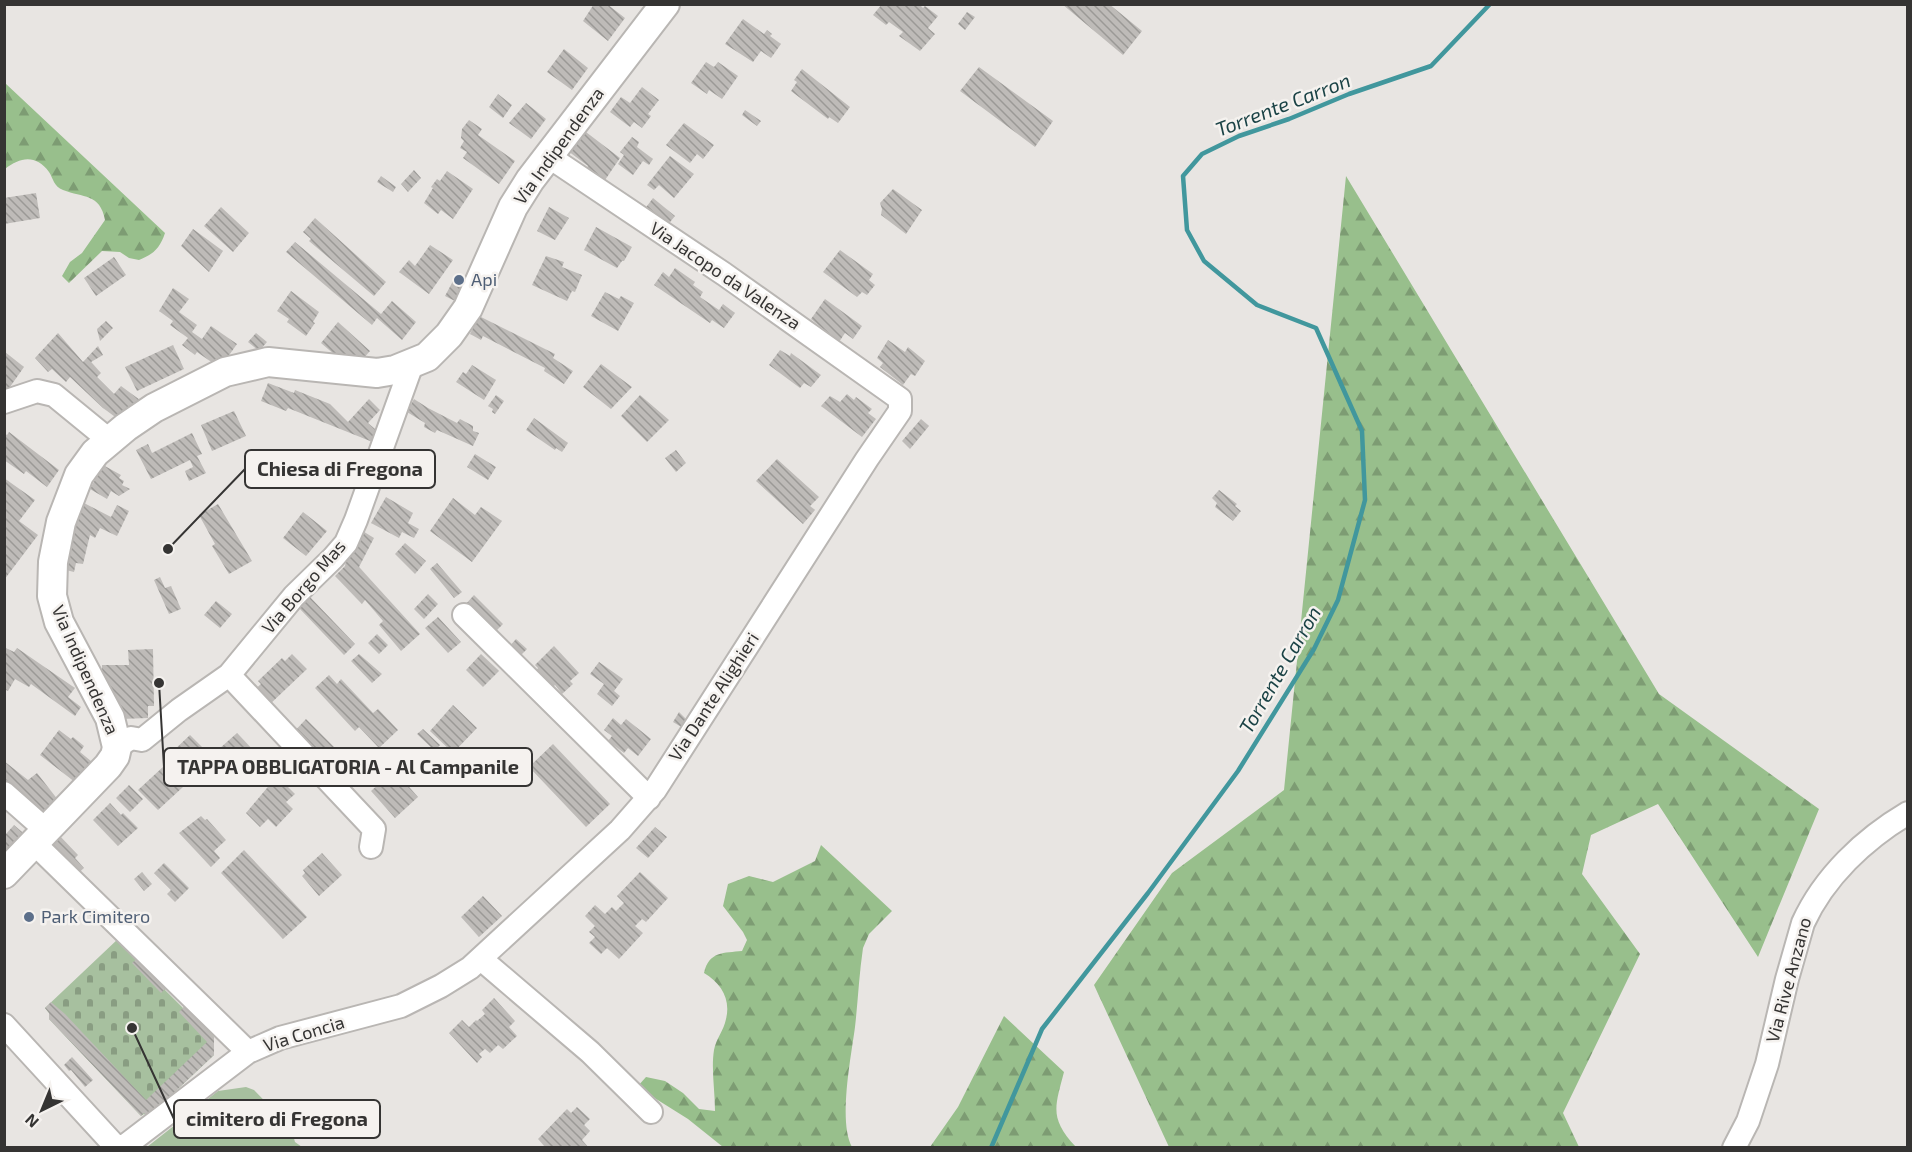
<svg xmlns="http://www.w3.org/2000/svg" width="1912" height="1152" font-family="'Exo 2',sans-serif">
	<defs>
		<pattern id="forest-firs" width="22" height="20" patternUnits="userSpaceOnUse" patternTransform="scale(1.5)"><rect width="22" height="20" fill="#98bf8c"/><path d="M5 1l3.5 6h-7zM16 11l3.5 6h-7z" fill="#7d9c73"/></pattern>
		<pattern id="cemetery-stones" width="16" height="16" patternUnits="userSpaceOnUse" patternTransform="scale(1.5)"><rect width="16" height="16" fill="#a7c09f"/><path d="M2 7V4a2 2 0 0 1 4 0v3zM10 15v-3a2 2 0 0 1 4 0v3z" fill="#899d82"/></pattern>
		<pattern id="building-back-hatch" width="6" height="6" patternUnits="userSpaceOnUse" patternTransform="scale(1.5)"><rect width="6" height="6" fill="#bebbb8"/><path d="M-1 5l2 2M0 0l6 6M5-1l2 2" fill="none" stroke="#9b9996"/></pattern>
	</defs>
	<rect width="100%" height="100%" fill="#e8e5e2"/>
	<path fill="#a7c09f" d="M246,1087L254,1090L291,1128L295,1142L302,1147H147L218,1091Z"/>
	<path fill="url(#forest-firs)" d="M5,83L165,233C160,248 154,254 139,260L129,258L120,252L102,251L69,283L62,276L70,262L82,253L105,220C100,193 83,198 63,190C54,187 53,178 49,172C36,154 20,157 5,169Z
		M1346,176L1659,694L1819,809L1758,957L1658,804L1591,835L1582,874L1640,954L1563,1113L1579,1147H1169L1094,985L1172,873L1284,790Z
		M821,845L892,911L869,934L863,948C859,975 858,1001 855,1027C851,1057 838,1122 852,1147H723L688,1119L637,1087L646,1077L665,1081L683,1093L699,1109L715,1111C715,1091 711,1069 714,1050C716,1039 724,1030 726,1019C731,999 721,983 704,973C709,951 724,953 742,951L747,940L743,932L723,906L728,884L749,876L773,882L815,861Z
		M1004,1016L1064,1072C1055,1107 1049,1118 1076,1147H930L958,1107Z"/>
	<path fill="url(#cemetery-stones)" d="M119,938L168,986L165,990L183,1008L185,1006L214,1037V1055L148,1117L144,1114L141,1116L49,1019V1013L45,1008Z"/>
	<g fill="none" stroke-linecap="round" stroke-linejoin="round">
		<path stroke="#41979d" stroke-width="4.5" d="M991,1148L1042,1029L1148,893L1238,771L1314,649L1338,600L1365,500L1362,431L1316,328L1257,305L1204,261L1187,230L1183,176L1202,154L1239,136L1289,119L1349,94L1431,66L1490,4"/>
	</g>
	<path fill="url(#building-back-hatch)" d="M594,4H607L625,18L608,41L583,21Z
		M882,4H919L923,8L925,6L938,16L928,28L935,34L920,51L899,36L903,32L889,22L886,25L873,15Z
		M1062,4H1109L1142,31L1123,55Z
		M967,12L975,17L965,30L958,24Z
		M743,19L764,34L767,30L772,34L770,36L781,44L771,58L761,51L753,62L725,44Z
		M564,49L588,68L572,90L547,72Z
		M706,62L714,67L718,62L738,76L722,99L709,90L707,94L691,83Z
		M979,67L1053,121L1035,147L960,91Z
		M802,69L850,107L838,123L829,117L828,119L791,91L797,82L794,80Z
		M642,87L659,100L648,114L651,116L642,128L634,122L630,127L610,112L621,97L630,103Z
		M498,94L512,105L503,118L489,107Z
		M526,103L546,119L531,139L509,123Z
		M745,110L761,121L757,126L742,115Z
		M469,120L482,129L478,135L515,161L499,184L463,158L467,152L460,148L464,141L461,138L462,129Z
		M684,123L714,145L703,159L697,154L690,163L666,145Z
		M582,129L620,158L603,183L586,169L588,166L568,151Z
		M632,137L639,142L637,147L653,159L649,165L643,161L633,175L618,164L624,155L620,152Z
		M670,156L694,174L674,198L659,185L654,190L647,185Z
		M414,170L421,178L408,192L401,184Z
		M447,171L473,189L453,219L441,210L438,214L424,203L433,188L431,187L437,179L440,181Z
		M381,176L396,187L393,192L377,182Z
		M893,189L922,210L906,234L881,215L882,209L880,203Z
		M36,193L40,218L4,224V198Z
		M653,198L675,216L666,227L644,210Z
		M221,207L249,233L233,252L204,226Z
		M549,207L569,218L555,240L537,231Z
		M315,218L386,282L374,296L309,241L311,239L303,232Z
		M596,227L632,247L624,261H622L617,268L584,250Z
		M193,229L223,251L209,272L181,246Z
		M295,242L381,314L392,301L416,322L402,340L377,318L372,325L286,252Z
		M430,245L453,260L429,294L399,272L409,260L415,266Z
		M840,250L873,274L869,280L875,285L867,295L862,292L857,297L823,272Z
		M546,256L564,262L562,267L582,275L575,292L572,291L567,301L532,285Z
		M114,257L126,275L96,296L84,278Z
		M675,268L695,282L693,285L703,292L700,297L719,310L723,304L735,313L724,328L712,320L710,323L654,285L663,272L669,277Z
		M453,281L465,288L457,302L445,296Z
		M173,288L189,299L179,312L197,325L192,332L202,339L211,326L237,344L220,368L197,352L195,355L182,345L188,338L170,325L173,321L159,311Z
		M291,291L319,312L313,322L315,323L306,336L287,322L289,319L277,311Z
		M605,292L619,299L621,296L634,303L618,331L591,316Z
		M825,299L862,326L853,339L845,333L839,342L811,319Z
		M479,316L555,354L553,358L573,371L564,384L544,371L545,368L483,336L481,340L470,334Z
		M106,321L113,328L100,341L97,329Z
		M338,322L370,351L361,361H342L321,343Z
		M58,333L83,362L98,346L103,355L91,362L101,373L97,377L114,394L121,386L140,400L122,422L103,408L70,377L66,382L52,369L48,372L35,358Z
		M256,333L267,342L259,351L248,342Z
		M888,340L905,352L908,347L925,361L915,376L911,374L903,385L880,367L883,363L877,358Z
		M173,345L184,369L137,391L125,367Z
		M780,350L790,356L791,353L821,375L811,387L804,383L800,388L769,365Z
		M5,352L24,367L5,394Z
		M601,364L632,387L611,409L583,387Z
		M472,365L496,380L484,400L456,382L463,372L466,374Z
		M268,383L294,393L295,390L330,404L348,422L369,399L380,410L368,423L382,435L375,443L288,408L286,411L261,401Z
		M847,394L854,400L856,397L872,409L868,413L876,419L862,437L821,406L830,396L840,402Z
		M496,395L504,401L495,414L492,412L493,409L488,406Z
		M640,395L669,420L647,442L621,416Z
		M414,399L428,408L457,423L460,419L473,426V431L479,433L473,446L437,430L435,433L424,427L425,423L407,412Z
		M234,411L246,436L212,451L201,425Z
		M534,418L568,443L562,452L556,448L555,450L526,430Z
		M921,419L929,426L910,449L902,441Z
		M9,432L59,470L47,487L26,471L24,474L4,460V433L7,435Z
		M192,433L202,454L197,456L206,473L189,481L185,471L193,467L190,460L151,479L136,450L148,444L152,453Z
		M676,450L686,463L676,472L665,458Z
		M475,454L496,467L488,480L467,467Z
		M777,459L819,497L810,506L815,510L803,524L756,481Z
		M103,465L121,475L119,478L124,481L122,485L130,489L119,496L111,491L107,499L90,489Z
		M4,478L35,500L19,521L38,535L4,580Z
		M1219,490L1237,504L1235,506L1241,511L1233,521L1215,507L1217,503L1212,498Z
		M386,497L413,513L408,523L419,529L414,538L402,532L399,538L371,523Z
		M453,498L475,515L481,507L502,521L472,562L430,531Z
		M84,503L111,517L117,505L129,511L117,536L100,528L95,538L90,535L83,564L76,563L74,572L62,569L77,517Z
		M218,504L252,561L229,574L212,546L215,544L199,515Z
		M303,512L327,531L306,556L283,538Z
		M361,530L374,538L359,567L420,634L401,651L379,625L383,621L365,600L362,604L335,576L345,566L347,555Z
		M405,543L426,561L415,574L395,554Z
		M437,563L462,592L454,598L430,569Z
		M160,577L165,588L171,586L181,609L169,614L154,580Z
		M428,594L438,604L424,619L414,609Z
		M474,595L503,624L492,635L464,606Z
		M310,597L355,644L344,655L299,608Z
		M216,601L232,614L220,628L204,615Z
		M438,617L461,642L448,653L425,628Z
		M377,634L388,645L379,654L368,643Z
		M516,639L527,649L517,659L507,649Z
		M554,646L579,673L570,681L573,684L562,694L555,685L552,688L536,671L538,668L535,665Z
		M4,647L14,652L17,648L75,688L68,697L81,707L75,716L31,684L29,687L15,679L8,691L4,689Z
		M153,649L154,706H148V718L121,719L102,677V665H129L128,650Z
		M292,654L307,669L268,706L253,691L261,684L258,681L282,658L285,661Z
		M359,654L382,674L372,683L351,661Z
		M481,654L499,671L483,687L466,670Z
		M599,662L623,679L614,691L620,696L612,706L597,694L604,684L590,674Z
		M329,675L337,684L341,679L373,713L378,709L398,730L379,748L359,727L355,731L315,688Z
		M453,705L477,728L453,753L430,731Z
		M679,712L687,720L683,728L673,722Z
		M613,718L621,725L626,719L651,739L638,756L628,748L624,753L608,741L612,736L604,730Z
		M306,719L335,748L324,758L311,757L290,736Z
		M423,729L440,745L435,751L417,734Z
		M59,730L71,739L73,737L84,746L80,752L97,766L80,786L40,755Z
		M237,733L255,752L237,768L219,749Z
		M190,735L210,755L190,774L171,753Z
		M553,744L610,804L586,827L529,767Z
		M4,761L28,780L37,773L62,805L45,819L32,809L10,783L4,779Z
		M164,766L183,787L158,810L138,790Z
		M394,770L418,797L395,818L371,791Z
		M277,776L295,794L286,802L293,809L276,827L268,819L260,827L246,813Z
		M129,785L143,799L130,812L116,798Z
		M110,803L121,815L123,813L138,828L118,846L93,820Z
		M201,816L205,820L207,819L226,840L214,851L220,858L211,867L179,833Z
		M14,825L29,838L4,868V832L6,834Z
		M655,827L667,837L648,858L636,848Z
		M59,835L78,855L75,858L84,868L73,878L45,849Z
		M244,850L307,917L283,939L221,873Z
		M322,853L342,875L319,896L302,876L305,873L303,870Z
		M164,863L189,888L175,902L167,894L171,890L154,873Z
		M142,872L152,884L144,891L134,879Z
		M640,872L668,898L646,922L642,919L635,926L643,933L619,959L607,948L601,954L589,943L595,937L589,932L595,926L585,916L595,905L605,914L612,907L616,911L624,903L617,896Z
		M483,896L502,916L479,937L461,917Z
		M140,956L168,986L161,993L132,963Z
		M494,998L515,1021L509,1027L517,1036L503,1049L498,1045L490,1053L485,1049L479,1054L482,1057L477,1063L449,1033L462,1020L469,1027L476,1020L477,1021L485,1014L482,1010Z
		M51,1002L65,1014L146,1100L207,1042L179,1012L185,1006L214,1037V1055L148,1117L144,1113L141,1116L49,1019V1013L45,1008Z
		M72,1057L93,1080L85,1087L71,1070L69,1071L64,1065Z
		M577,1107L590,1119L584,1125L590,1131L582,1140L589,1148H546L538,1139L567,1109L571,1113Z"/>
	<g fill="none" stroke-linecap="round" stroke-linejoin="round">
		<defs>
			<path id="minor" d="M4,402L37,391L54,395L109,440
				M464,615L649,798
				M229,675L374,829L371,847
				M117,747L131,738L142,740L179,710L229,675L294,596L333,558L346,543L356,520L412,364
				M4,793L47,831
				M35,844L248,1052
				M481,959L590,1052L651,1112
				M4,1025L117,1148
				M122,1148L248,1052L280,1038L401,1006L441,986L470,968L620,830L655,790L867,459L900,411V399L724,274L548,156
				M1734,1148L1748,1121L1767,1064L1787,979L1803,923C1824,877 1864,839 1908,813"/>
			<path id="major" d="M4,874L108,766L115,756L117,747L110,718L59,622L52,596L53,562L61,522L79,475L95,453L126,427L154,408L225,372L268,362L377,373L395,370L427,357L449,335L468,308L513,207L530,180L665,4"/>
		</defs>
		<use href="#minor" stroke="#b9b6b3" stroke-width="26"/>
		<use href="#major" stroke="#b9b6b3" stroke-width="32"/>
		<use href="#minor" stroke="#fff" stroke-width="22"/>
		<use href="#major" stroke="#fff" stroke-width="28"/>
	</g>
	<g fill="#5c6f8a" stroke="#f5f2ef" stroke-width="2">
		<circle cx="459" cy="280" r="6"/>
		<circle cx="29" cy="917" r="6"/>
	</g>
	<g text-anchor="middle" stroke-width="5" stroke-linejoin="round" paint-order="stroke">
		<g font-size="18" fill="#353433" stroke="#f5f2ef">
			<text transform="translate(559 146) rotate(-54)" y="6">Via Indipendenza</text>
			<text transform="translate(725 276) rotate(34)" y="6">Via Jacopo da Valenza</text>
			<text transform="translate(304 587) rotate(-49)" y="6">Via Borgo Mas</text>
			<text transform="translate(85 670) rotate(66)" y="6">Via Indipendenza</text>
			<text transform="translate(714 697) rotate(-57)" y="6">Via Dante Alighieri</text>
			<text transform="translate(1789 980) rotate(-75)" y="6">Via Rive Anzano</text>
			<text transform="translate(304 1034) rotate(-17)" y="6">Via Concia</text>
		</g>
		<g font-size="18" fill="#4e5e75" stroke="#f5f2ef" text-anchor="start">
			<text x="471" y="286">Api</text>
			<text x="41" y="923">Park Cimitero</text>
		</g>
		<g font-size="20" font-style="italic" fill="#1b4346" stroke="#f5f2ef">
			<text transform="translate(1283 105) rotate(-21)" y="7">Torrente Carron</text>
			<text transform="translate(1280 670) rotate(-60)" y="7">Torrente Carron</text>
		</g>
	</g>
	<path fill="none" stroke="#353433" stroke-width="2" d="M168 549L245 469M159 683L164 767M132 1028L174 1119"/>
	<g fill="#353433" stroke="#f5f2ef" stroke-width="2">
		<circle cx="168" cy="549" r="6"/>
		<circle cx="159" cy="683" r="6"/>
		<circle cx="132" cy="1028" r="6"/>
	</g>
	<g fill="#f5f2ef" stroke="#353433" stroke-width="2">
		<rect x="245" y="450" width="190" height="38" rx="6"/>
		<rect x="164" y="748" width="368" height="38" rx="6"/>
		<rect x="174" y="1100" width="206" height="38" rx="6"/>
	</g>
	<g font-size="20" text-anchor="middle" font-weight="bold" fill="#353433">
		<text x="340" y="476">Chiesa di Fregona</text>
		<text x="348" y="774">TAPPA OBBLIGATORIA - Al Campanile</text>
		<text x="277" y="1126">cimitero di Fregona</text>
	</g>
	<rect width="1912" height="1152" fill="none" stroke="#353433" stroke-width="12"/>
	<g transform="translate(42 1110) rotate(223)" stroke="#f5f2ef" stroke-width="4.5" paint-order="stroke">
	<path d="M0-4.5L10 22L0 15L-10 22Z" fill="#353433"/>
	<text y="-9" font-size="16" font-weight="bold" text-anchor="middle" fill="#353433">N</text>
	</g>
</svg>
